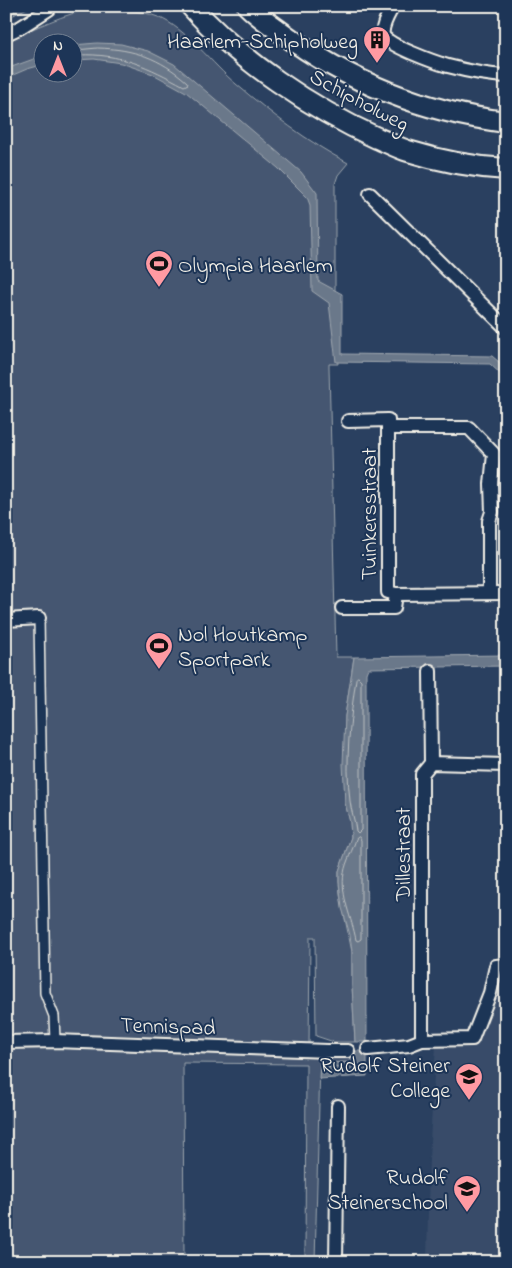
<svg xmlns="http://www.w3.org/2000/svg" width="512" height="1268" font-family="'Indie Flower',sans-serif">
	<rect width="100%" height="100%" fill="#2a4060"/>
	<filter id="ink" filterUnits="userSpaceOnUse"><feTurbulence type="fractalNoise" baseFrequency=".02" numOctaves="2"/><feDisplacementMap in="SourceGraphic" scale="10" xChannelSelector="R" yChannelSelector="G"/><feConvolveMatrix kernelMatrix="1 2 1 2 8 2 1 2 1" color-interpolation-filters="sRGB"/></filter>
	<g filter="url(#ink)">
		<path fill="#374c69" d="M498,984H506V1262H427L429,1158L436,1045L479,1044Z"/>
		<path fill="#445771" stroke="#9ca4ac" fill-rule="evenodd" d="M95,8C116,10 138,9 158,17C186,28 213,65 236,84C270,113 308,142 348,163L338,175L335,184V309L338,364H329V367L336,657H354L345,716V803L350,822L351,837L339,871V882L340,895L352,952V985L355,1042H334L316,1036L315,937H310L309,1048L320,1051H355V1062L320,1063L315,1262H305L306,1064L183,1063L184,1262H6V41C35,28 63,14 95,8ZM42,42H72V72H42Z"/>
		<path fill="#6a788a" stroke="#a1a8b0" d="M6,6H31L6,19Z
			M97,43L121,44L148,51L174,64L301,172L317,193L318,281L342,294V354L492,356L506,368V379L490,364L336,362L329,303L312,291L310,205L307,197L278,168L186,92L153,74L121,63L94,59L73,60V45Z
			M42,56V65L27,69L6,78V69Z
			M506,655V666L368,668L366,673L367,1042H355L352,985V952L350,935L342,908L339,882V871L351,837L350,822L345,803L343,764L345,716L354,657Z
			M355,1051H367V1076L319,1079L320,1063L355,1062Z"/>
		<g fill="none" stroke-linecap="round" stroke-linejoin="round">
			<path stroke="#bdc1c2" stroke-width="1" d="M98,48C134,49 160,58 187,82L188,84L184,86C149,67 120,53 79,55L77,53L79,50Z
				M358,677L361,680V830L358,833L356,831C355,820 351,811 350,801C345,760 350,720 356,679Z
				M359,837L361,840V939L358,941L356,940C352,918 340,896 344,873C346,861 353,850 356,839Z
				M346,1067L348,1070L346,1072L327,1073L325,1071L327,1068Z"/>
			<defs>
				<path id="pedestrian" d="M39,618L45,993L54,1016L55,1041"/>
				<path id="minor" d="M393,6C389,14 381,26 383,35C386,45 437,63 448,66C467,71 487,75 506,76
					M6,34L21,27L49,9
					M370,194L506,328
					M348,421L388,420V592L396,594
					M388,428H469L494,454L491,484L492,512L489,521V593
					M342,608H394L396,594L506,593
					M6,620L39,618
					M431,763L506,765
					M422,1040V774L431,763L430,671
					M6,1042L55,1041L327,1051H348
					M368,1049L409,1045L422,1040L472,1039L490,993L496,966L506,965
					M336,1262L338,1106"/>
				<path id="primary" d="M191,6C238,59 312,109 377,138C387,142 398,148 408,151C440,161 473,167 506,169
					M248,6C258,16 270,24 281,32C347,81 424,112 506,122"/>
			</defs>
			<use href="#pedestrian" stroke="#f4f1e8" stroke-width="12"/>
			<use href="#minor" stroke="#f4f1e8" stroke-width="16"/>
			<use href="#primary" stroke="#f4f1e8" stroke-width="24"/>
			<use href="#pedestrian" stroke="#1d3557" stroke-width="9"/>
			<use href="#minor" stroke="#1d3557" stroke-width="12"/>
			<use href="#primary" stroke="#1d3557" stroke-width="20"/>
		</g>
	</g>
	<defs>
		<symbol id="building-pin" viewBox="-11 -11 22 30"><path d="M0 17L-7.5 6A9.5 9.5 0 1 1 7.5 6Z" fill="#ff9aa2" stroke="#1d3557"/><path d="M-4-6H4V6H1V3H-1V6H-4ZM-2.5-4.3h1.7v1.8h-1.7ZM.8-4.3h1.7v1.8H.8ZM-2.5-1h1.7V.8h-1.7ZM.8-1h1.7V.8H.8Z" fill="#111"/></symbol>
		<symbol id="stadium-pin" viewBox="-11 -11 22 30"><path d="M0 17L-7.5 6A9.5 9.5 0 1 1 7.5 6Z" fill="#ff9aa2" stroke="#1d3557"/><path d="M0-5a6.5 5 0 1 0 0 10a6.5 5 0 1 0 0-10ZM-3.5-1.8h7v3.6h-7Z" fill="#111"/></symbol>
		<symbol id="school-pin" viewBox="-11 -11 22 30"><path d="M0 17L-7.5 6A9.5 9.5 0 1 1 7.5 6Z" fill="#ff9aa2" stroke="#1d3557"/><path d="M0-5L7-2L0 1L-7-2ZM-4 1L0 2.5L4 1V4Q0 6-4 4Z" fill="#111"/></symbol>
	</defs>
	<g fill-rule="evenodd">
		<use href="#building-pin" x="361" y="24" width="32" height="43"/>
		<use href="#stadium-pin" x="143" y="248" width="32" height="43"/>
		<use href="#stadium-pin" x="143" y="630" width="32" height="43"/>
		<use href="#school-pin" x="453" y="1061" width="32" height="43"/>
		<use href="#school-pin" x="451" y="1173" width="32" height="43"/>
	</g>
	<g text-anchor="middle" stroke-width="4" stroke-linejoin="round" paint-order="stroke">
		<g font-size="22" fill="#f4f1e8" stroke="#1d3557" text-anchor="end">
			<text x="358" y="48">Haarlem-Schipholweg</text>
			<text x="178" y="272" text-anchor="start">Olympia Haarlem</text>
			<text x="178" y="641" text-anchor="start">Nol Houtkamp<tspan x="178" dy="25">Sportpark</tspan></text>
			<text x="450" y="1072">Rudolf Steiner<tspan x="450" dy="25">College</tspan></text>
			<text x="448" y="1184">Rudolf<tspan x="448" dy="25">Steinerschool</tspan></text>
		</g>
		<g font-size="22" fill="#f4f1e8" stroke="#1d3557">
			<text transform="translate(360 99) rotate(28)" y="8">Schipholweg</text>
			<text transform="translate(368 514) rotate(-90)" y="8">Tuinkersstraat</text>
			<text transform="translate(402 854) rotate(-90)" y="8">Dillestraat</text>
			<text transform="translate(168 1025) rotate(2)" y="8">Tennispad</text>
		</g>
	</g>
	<rect width="512" height="1268" fill="none" stroke="#1d3557" stroke-width="25"/>
	<rect x="12" y="12" width="487" height="1243" fill="none" stroke="#f4f1e8" stroke-width="2" filter="url(#ink)"/>
	<g transform="translate(58 58)"><circle r="24" fill="#1d3557" stroke="#738091"/>
	<path d="M0-4L9 19L0 12L-9 19Z" fill="#ff9aa2"/>
	<text y="-8" font-size="14" font-weight="bold" text-anchor="middle" fill="#f4f1e8">N</text>
	</g>
</svg>
